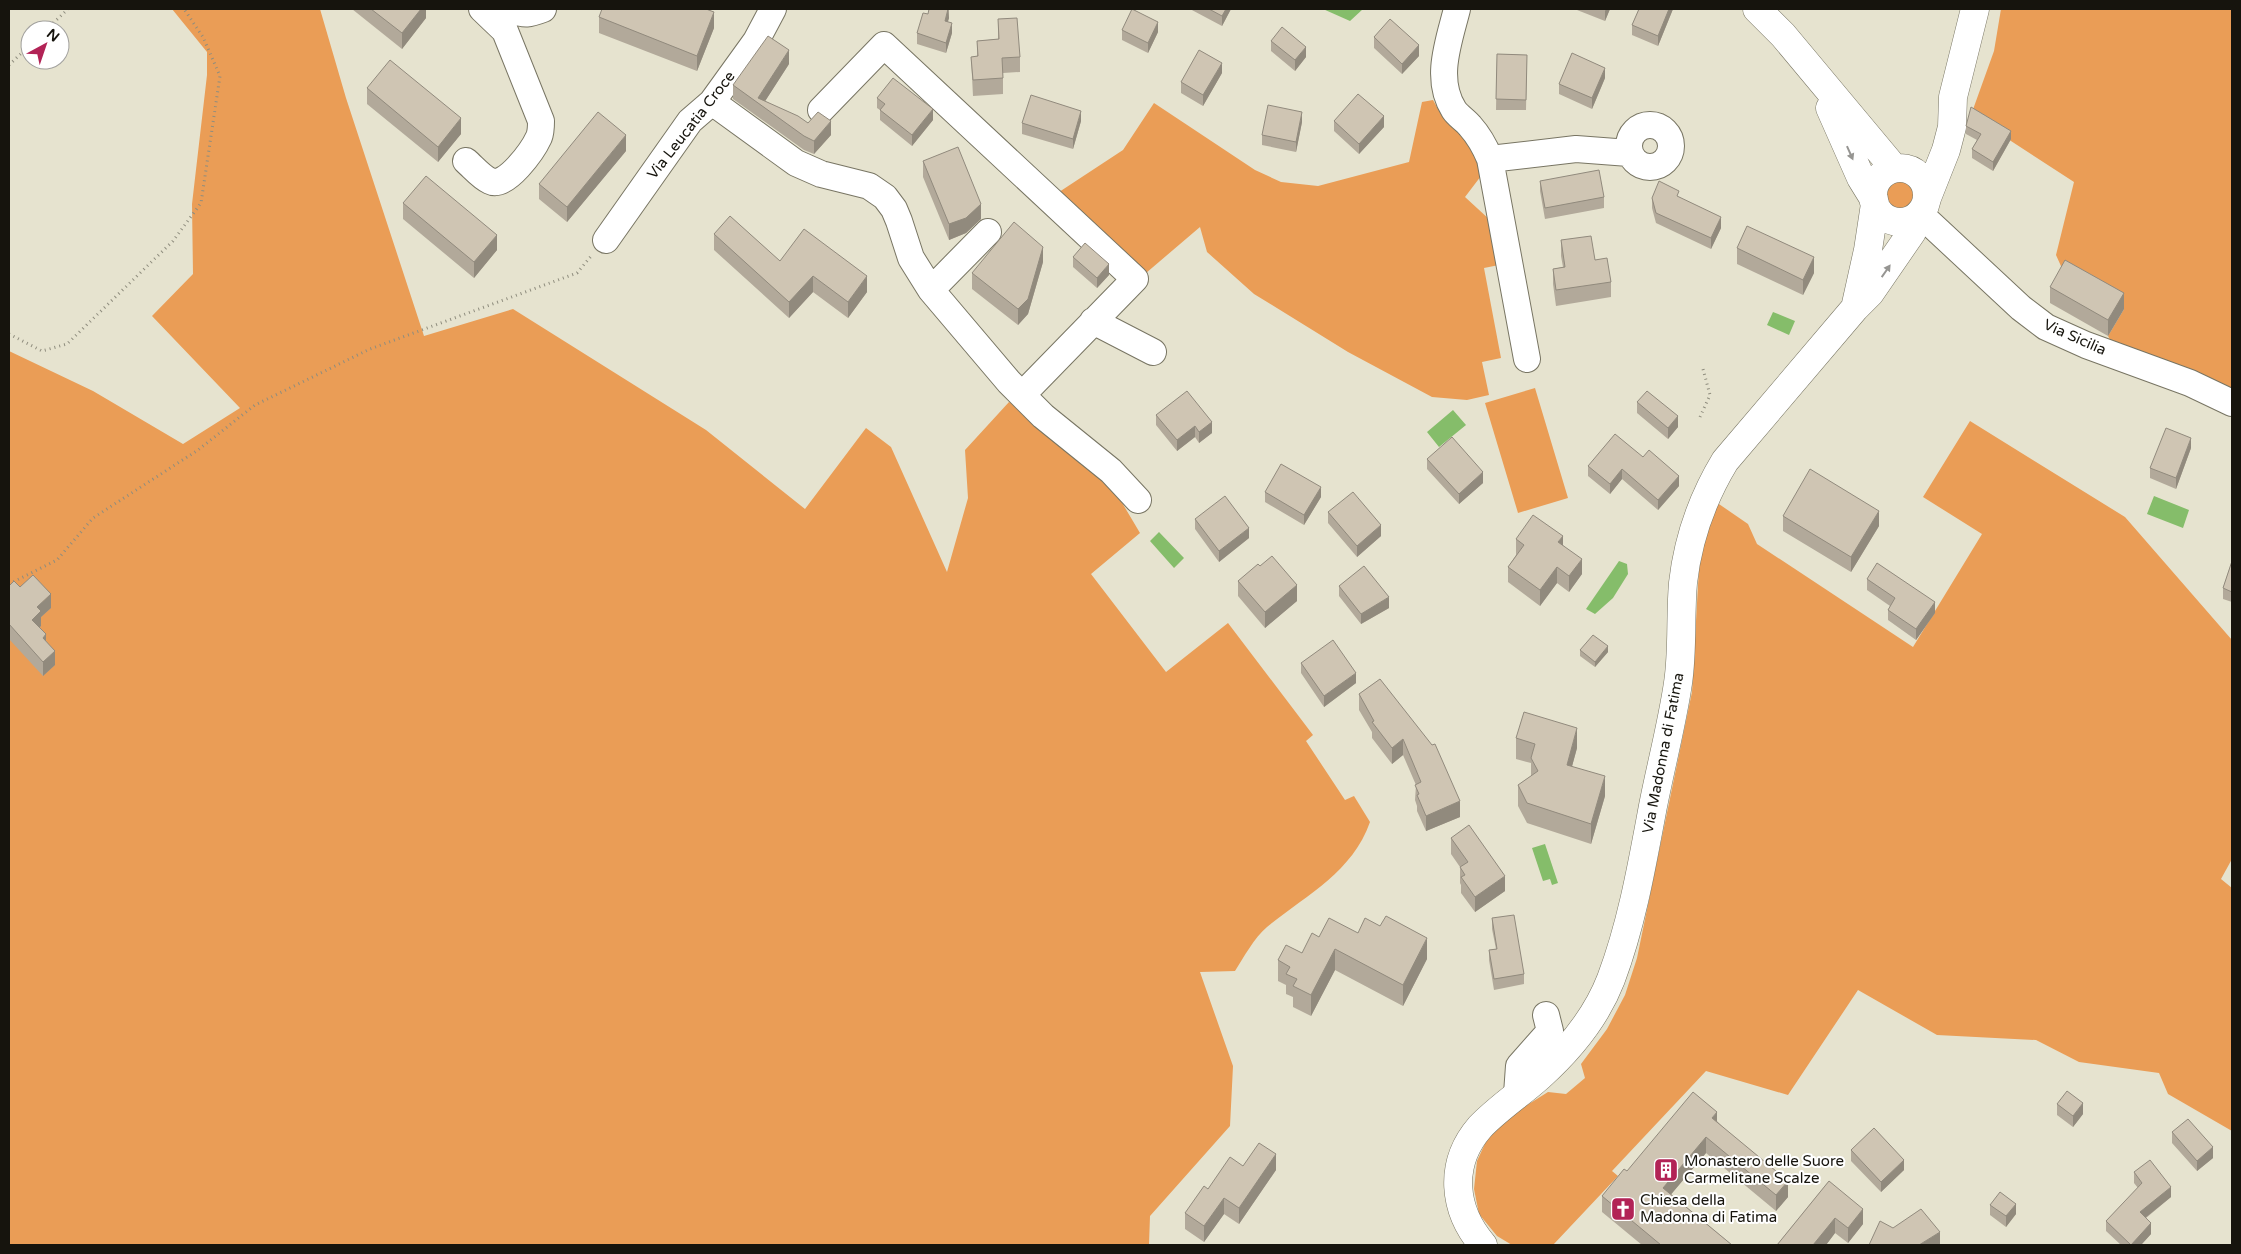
<svg xmlns="http://www.w3.org/2000/svg" width="2241" height="1254" font-family="'Varela Round',sans-serif">
	<rect width="100%" height="100%" fill="#e6e3cf"/>
	<path fill="#ea9d56" d="M172,9H320L346,98L424,336L513,309L706,430L805,509L866,428L891,447L947,572L968,498L965,450L1009,402L1023,410L1105,474L1140,533L1091,574L1166,672L1228,623L1313,735L1306,741L1345,800L1354,796L1370,822C1352,873 1306,895 1267,927C1254,938 1244,957 1235,971L1200,972L1233,1066L1230,1126L1150,1216L1149,1245H9V351L93,391L183,444L240,408L152,316L193,274L192,204L207,75V52Z
		M2001,9H2232V392L2114,347L2108,336L2124,309L2065,275L2056,255L2074,182L1971,115L1994,51Z
		M1433,100L1442,116L1468,141L1477,156L1481,176L1465,197L1490,220L1499,265L1484,268L1501,358L1482,362L1489,395L1467,400L1432,397L1348,352L1254,294L1207,252L1200,227L1139,279L1053,196L1123,150L1154,103L1255,170L1281,182L1318,186L1409,162L1422,102Z
		M1884 193a17 17 0 1 1 34 0a17 17 0 1 1-34 0Z
		M1535,388L1568,498L1518,513L1485,403Z
		M1970,421L2125,517L2232,640V859L2221,879L2232,888V1131L2168,1094L2159,1073L2079,1062L2036,1040L1937,1035L1858,990L1788,1095L1706,1071L1612,1171L1618,1176L1553,1245H1512L1497,1236L1479,1214L1474,1189L1477,1161L1489,1135L1505,1119L1548,1092L1566,1094L1585,1078L1581,1064L1607,1029L1625,995L1637,958L1692,692L1700,550L1716,502L1748,524L1757,544L1913,647L1982,534L1923,497Z"/>
	<path fill="#85bd6a" d="M1323,9H1363L1350,21Z
		M1773,312L1795,321L1789,335L1767,325Z
		M1453,410L1466,425L1439,447L1427,432Z
		M2154,496L2189,510L2183,528L2147,514Z
		M1159,532L1184,558L1174,568L1150,541Z
		M1619,561L1627,564L1628,574L1613,598L1595,614L1586,609Z
		M1545,844L1558,883L1552,885L1550,879L1543,881L1532,848Z"/>
	<g fill="none" stroke-linecap="round" stroke-linejoin="round">
		<defs>
			<path id="minor" d="M512,9C524,16 530,14 543,9
				M1457,9C1449,41 1434,79 1454,110C1458,116 1465,120 1470,126C1479,136 1485,147 1490,159L1527,359
				M712,102L796,163L821,174L869,186L885,197L894,209L899,221L911,258L931,290L1009,382L1043,416L1111,471L1138,500
				M821,110L884,45L1135,279L1022,395
				M1629 146a21 21 0 1 1 42 0a21 21 0 1 1-42 0Z
				M1490,159L1576,149L1629,153
				M466,161C473,167 481,177 490,181C506,189 533,150 539,137C541,132 541,127 541,121L505,31L482,9
				M1919,213L2021,308L2046,327L2086,345L2190,383L2232,403
				M606,240L690,121L712,102L756,41L773,9
				M931,290L988,232
				M1093,321L1153,352
				M1517,1094L1519,1066L1550,1031L1546,1015"/>
			<path id="major" d="M1757,9L1783,35L1894,168
				M1830,108L1861,178L1874,199
				M1873 195a27 27 0 1 1 54 0a27 27 0 1 1-54 0Z
				M1927,198L1946,150L1952,127L1953,97L1975,9
				M1856,304L1868,250L1875,204
				M1483,1245C1453,1210 1448,1164 1480,1127C1498,1108 1520,1094 1540,1076C1570,1049 1596,1018 1611,979C1632,923 1642,865 1653,806C1661,765 1672,724 1678,683C1683,650 1680,616 1683,583C1688,538 1702,499 1725,461L1855,308L1870,293L1912,232L1916,217"/>
		</defs>
		<use href="#minor" stroke="#787563" stroke-width="28"/>
		<use href="#major" stroke="#787563" stroke-width="29"/>
		<path stroke="#8f8d7e" stroke-width="3" stroke-dasharray="1 4" stroke-linecap="butt" d="M46,30L68,9
			M9,65L30,45
			M9,334L42,351L67,344L173,241L201,203L220,76L203,37L184,9
			M1700,417L1710,395L1703,369
			M9,584L57,560L93,518L198,450L255,405L370,349L577,273L592,255"/>
		<use href="#minor" stroke="#fff" stroke-width="26"/>
		<use href="#major" stroke="#fff" stroke-width="28"/>
	</g>
	<path fill="#b2a99a" d="M352,9H426V18L402,49Z
		M949,9V18L948,21L952,33L946,53L917,44V33L928,14Z
		M1190,9H1231L1222,26Z
		M1577,9H1610L1605,21L1577,10Z
		M1639,9H1673L1658,46L1632,35V25Z
		M599,17L714,28L697,71L599,33Z
		M998,19L1020,57V72L1003,73V94L973,96L971,57L977,56V41L998,39Z
		M1122,30L1158,32L1148,53L1122,40Z
		M1374,37L1419,56L1402,74L1374,48Z
		M1271,41L1306,57L1295,71L1271,51Z
		M1497,54L1527,55L1526,110H1496Z
		M789,64L765,101L831,135L814,154L804,150L733,99V85Z
		M1222,73L1203,106L1181,93V82Z
		M1605,78L1592,109L1559,94V84Z
		M367,88L461,134L438,162L367,104Z
		M877,98L933,120L912,146L880,120V110L877,108Z
		M1081,121L1073,149L1022,134V123Z
		M1334,121L1384,127L1359,154L1334,131Z
		M1302,122L1296,152L1262,145V135Z
		M1966,126L2011,139L1993,171L1972,158V149L1977,140L1966,134Z
		M626,151L567,222L539,199V184Z
		M923,161L981,219L966,233L949,240L923,177Z
		M1540,181L1604,197V208L1545,219L1540,191Z
		M1679,197L1721,228L1711,249L1656,223L1652,208V198Z
		M403,203L497,250L474,278L403,219Z
		M714,234L780,261L867,292L848,318L813,292L789,318L714,250Z
		M1561,240L1595,260L1611,282V297L1556,306L1553,284V269L1563,267L1561,256Z
		M1737,248L1814,273L1803,295L1737,264Z
		M1073,257L1109,275L1097,288L1073,267Z
		M1043,262L1028,314L1018,325L972,289V273Z
		M2050,287L2124,309L2108,336L2050,303Z
		M1637,402L1678,427L1668,439L1637,413Z
		M1156,415L1212,422V433L1199,443L1195,437L1177,451L1156,425Z
		M2191,448L2176,489L2150,478V468Z
		M1643,457L1679,486L1658,510L1622,479L1610,494L1588,476V466Z
		M1427,459L1483,483L1459,504L1427,469Z
		M1265,492L1321,497L1304,525L1265,502Z
		M1328,512L1381,536L1357,557L1328,523Z
		M1783,516L1879,526L1851,572L1783,531Z
		M1195,519L1249,538L1219,562L1195,529Z
		M1516,539L1563,545L1582,574L1569,592L1557,583L1540,606L1508,582V567L1516,555Z
		M2232,561V602L2223,599V588Z
		M1260,566L1297,601L1265,628L1238,596V581Z
		M1867,579L1935,613L1916,640L1888,620V610L1890,606L1867,590Z
		M9,586L20,587L51,608L41,617V626L40,627L46,641L55,665L43,676L9,639Z
		M1339,586L1389,608L1361,624L1339,596Z
		M1580,650L1608,652L1595,667L1580,656Z
		M1301,663L1356,683L1324,707L1301,673Z
		M1380,679L1460,817L1426,831L1417,811V806L1415,800L1416,785L1403,755L1392,764L1372,738V732L1359,710V694Z
		M1516,738L1577,748L1572,766L1605,796L1591,844L1527,823L1518,806V785L1531,776V763L1516,759Z
		M1451,838L1505,891L1475,912L1461,893V885L1460,883V867L1451,854Z
		M1492,918L1524,974V984L1494,990L1489,960V950L1496,949L1492,929Z
		M1358,933L1427,959L1403,1006L1335,970L1311,1016L1293,1007V997L1286,994V985L1278,981V960L1302,953L1319,937Z
		M2057,1104L2083,1114L2073,1127L2057,1115Z
		M1717,1121L1788,1197L1776,1211L1706,1153L1671,1194L1732,1245H1642L1602,1212V1196L1627,1171Z
		M2172,1132L2213,1158L2197,1171L2172,1143Z
		M1851,1150L1904,1170L1881,1192L1851,1161Z
		M1243,1166L1276,1170L1239,1224L1224,1214L1204,1242L1185,1229V1213L1208,1189Z
		M2134,1172L2171,1197L2146,1218L2151,1234L2141,1245H2121L2106,1231V1221L2138,1188L2134,1183Z
		M1829,1181L1863,1224L1848,1243L1835,1233L1826,1245H1777Z
		M1990,1205L2016,1214L2006,1227L1990,1215Z"/>
	<path fill="#918a7d" d="M421,9H426V18L402,49V33Z
		M948,9L949,18L945,31V21Z
		M1226,9H1231L1222,26V16Z
		M1606,9H1610L1605,21V11Z
		M1669,9H1673L1658,46V36Z
		M714,12V28L697,71V56Z
		M1158,22V32L1148,53V43Z
		M952,23V33L946,53V43Z
		M1419,45V56L1402,74V64Z
		M1306,47V57L1295,71V60Z
		M789,50V64L762,106L758,98Z
		M1222,63V73L1203,106V95Z
		M1605,68V78L1592,109V98Z
		M933,109V120L912,146V135Z
		M1081,111V121L1073,149V139Z
		M1302,112V122L1296,152V142Z
		M1384,116V127L1359,154V144Z
		M461,118V134L438,162V147Z
		M831,121V135L814,154V141Z
		M2011,131V139L1993,171V162Z
		M626,135V151L567,222V207Z
		M981,204V219L966,233L949,240V224Z
		M1721,217V228L1711,249V238Z
		M497,235V250L474,278V262Z
		M1043,247V262L1028,314L1018,325V309Z
		M1814,257V273L1803,295V280Z
		M1109,264V275L1097,288V278Z
		M813,276V292L789,318V302Z
		M867,276V292L848,318V302Z
		M2124,293V309L2108,336V320Z
		M1678,416V427L1668,439V428Z
		M1212,422V433L1199,443V432Z
		M1195,426V437L1177,451V440Z
		M2191,438V448L2176,489V478Z
		M1622,469V479L1610,494V484Z
		M1483,472V483L1459,504V494Z
		M1679,476V486L1658,510V500Z
		M1321,487V497L1304,525V515Z
		M1879,511V526L1851,572V557Z
		M1381,525V536L1357,557V546Z
		M1249,528V538L1219,562V551Z
		M1563,536V552L1558,542Z
		M1582,559V574L1569,592V576Z
		M1557,567V583L1540,606V590Z
		M1297,585V601L1265,628V612Z
		M51,594V608L41,617V626L32,634V620L37,607Z
		M1389,597V608L1361,624V614Z
		M1935,602V613L1916,640V629Z
		M46,634V649L43,638Z
		M1608,646V652L1595,667V662Z
		M55,651V665L43,676V662Z
		M1356,673V683L1324,707V696Z
		M1577,728V748L1567,785V765Z
		M1403,739V755L1392,764V748Z
		M1605,776V796L1591,844V824Z
		M1460,801V817L1426,831V816Z
		M1505,876V891L1475,912V897Z
		M1427,938V959L1403,1006V985Z
		M1335,949V970L1311,1016V995Z
		M2083,1103V1114L2073,1127V1116Z
		M1717,1112V1128L1712,1118Z
		M1706,1137V1153L1663,1204V1188Z
		M2213,1147V1158L2197,1171V1161Z
		M1276,1154V1170L1239,1224V1208Z
		M1904,1160V1170L1881,1192V1182Z
		M1788,1181V1197L1776,1211V1195Z
		M2171,1187V1197L2140,1222V1212Z
		M1224,1198V1214L1204,1242V1226Z
		M2016,1204V1214L2006,1227V1216Z
		M1863,1209V1224L1848,1243V1228Z
		M1835,1218V1233L1826,1245H1813Z
		M2151,1223V1234L2141,1245H2131Z
		M1940,1232V1245H1919Z"/>
	<path fill="#cfc5b3" stroke="#918a7d" d="M371,9H421L402,33Z
		M602,9H706L714,12L697,56L599,17Z
		M929,9H948L945,21L952,23L946,43L917,33L923,13L928,14Z
		M1132,9L1158,22L1148,43L1122,30Z
		M1209,9H1226L1222,16Z
		M1639,9H1669L1658,36L1632,25Z
		M1017,18L1020,57L1002,58L1003,78L973,80L971,57L978,56L977,41L999,39L998,19Z
		M1390,19L1419,45L1402,64L1374,37Z
		M1282,27L1306,47L1295,60L1271,41Z
		M768,36L789,50L758,98L798,116L808,123L818,112L831,121L814,141L804,136L733,85Z
		M1199,50L1222,63L1203,95L1181,82Z
		M1572,53L1605,68L1592,98L1559,84Z
		M1497,54L1527,55L1526,100L1496,99Z
		M390,60L461,118L438,147L367,88Z
		M893,78L933,109L912,135L880,110L885,104L877,98Z
		M1358,94L1384,116L1359,144L1334,121Z
		M1031,95L1081,111L1073,139L1022,123Z
		M1268,105L1302,112L1296,142L1262,135Z
		M1971,107L2011,131L1993,162L1972,149L1981,134L1966,126Z
		M598,112L626,135L567,207L539,184Z
		M958,147L981,204L966,218L949,224L923,161Z
		M1599,170L1604,197L1545,208L1540,181Z
		M426,176L497,235L474,262L403,203Z
		M1659,181L1679,191L1677,196L1721,217L1711,238L1656,213L1652,198Z
		M730,216L780,261L804,229L867,276L848,302L813,276L789,302L714,234Z
		M1014,222L1043,247L1028,299L1018,309L972,273Z
		M1747,226L1814,257L1803,280L1737,248Z
		M1591,236L1595,260L1607,258L1611,282L1556,290L1553,269L1565,267L1561,240Z
		M1085,243L1109,264L1097,278L1073,257Z
		M2065,260L2124,293L2108,320L2050,287Z
		M1187,391L1212,422L1199,432L1195,426L1177,440L1156,415Z
		M1647,391L1678,416L1668,428L1637,402Z
		M2166,428L2191,438L2176,478L2150,468Z
		M1615,434L1643,457L1649,450L1679,476L1658,500L1622,469L1610,484L1588,466Z
		M1452,437L1483,472L1459,494L1427,459Z
		M1281,464L1321,487L1304,515L1265,492Z
		M1810,469L1879,511L1851,557L1783,516Z
		M1353,492L1381,525L1357,546L1328,512Z
		M1225,496L1249,528L1219,551L1195,519Z
		M1533,515L1563,536L1558,542L1582,559L1569,576L1557,567L1540,590L1508,567L1524,545L1516,539Z
		M1272,556L1297,585L1265,612L1238,581L1258,564L1260,566Z
		M2232,561V592L2223,588Z
		M1877,563L1935,602L1916,629L1888,610L1895,598L1867,579Z
		M1364,566L1389,597L1361,614L1339,586Z
		M33,575L51,594L37,607L41,611L32,620L46,634L43,638L55,651L43,662L9,624V586L14,581L20,587Z
		M1593,635L1608,646L1595,662L1580,650Z
		M1333,640L1356,673L1324,696L1301,663Z
		M1380,679L1432,745L1435,744L1460,801L1426,816L1417,795L1419,794L1415,785L1421,782L1403,739L1392,748L1372,722L1374,721L1359,694Z
		M1524,712L1577,728L1567,765L1605,776L1591,824L1527,803L1518,785L1538,771L1531,758L1535,744L1516,738Z
		M1469,825L1505,876L1475,897L1461,877L1465,875L1460,867L1468,862L1451,838Z
		M1514,915L1524,974L1494,979L1489,950L1497,949L1492,918Z
		M1386,916L1427,938L1403,985L1335,949L1311,995L1293,986L1297,979L1286,974L1290,967L1278,960L1286,945L1302,953L1312,933L1319,937L1329,918L1358,933L1365,918L1380,926Z
		M2067,1091L2083,1103L2073,1116L2057,1104Z
		M1693,1092L1717,1112L1712,1118L1788,1181L1776,1195L1706,1137L1663,1188L1732,1245H1661L1602,1196L1624,1169L1627,1171Z
		M2188,1119L2213,1147L2197,1161L2172,1132Z
		M1874,1128L1904,1160L1881,1182L1851,1150Z
		M1259,1143L1276,1154L1239,1208L1224,1198L1204,1226L1185,1213L1204,1186L1208,1189L1230,1157L1243,1166Z
		M2150,1160L2171,1187L2140,1212L2151,1223L2131,1245L2106,1221L2142,1183L2134,1172Z
		M1829,1181L1863,1209L1848,1228L1835,1218L1813,1245H1777Z
		M2000,1192L2016,1204L2006,1216L1990,1205Z
		M1921,1209L1940,1232L1919,1245H1869L1880,1221L1893,1228Z"/>
	<defs><path id="oneway-solid" d="M-6-.8H1V-3.2L6.5 0L1 3.2V.8H-6Z" transform="scale(1.25)"/></defs>
	<g fill="#969592">
		<use href="#oneway-solid" transform="translate(1850 153) rotate(66)"/>
		<use href="#oneway-solid" transform="translate(1886 271) rotate(-55)"/>
	</g>
	<defs>
		<symbol id="building-square" viewBox="-11 -11 22 22"><rect x="-9" y="-9" width="18" height="18" rx="4" fill="#b22356" stroke="#fff"/><path d="M-4-6H4V6H1V3H-1V6H-4ZM-2.5-4.3h1.7v1.8h-1.7ZM.8-4.3h1.7v1.8H.8ZM-2.5-1h1.7V.8h-1.7ZM.8-1h1.7V.8H.8Z" fill="#fff"/></symbol>
		<symbol id="church-square" viewBox="-11 -11 22 22"><rect x="-9" y="-9" width="18" height="18" rx="4" fill="#b22356" stroke="#fff"/><path d="M-1.2-6h2.4v3.5h3.3v2.4h-3.3V6h-2.4V-.1h-3.3v-2.4h3.3Z" fill="#fff"/></symbol>
	</defs>
	<g fill-rule="evenodd">
		<use href="#building-square" x="1652" y="1156" width="28" height="28"/>
		<use href="#church-square" x="1609" y="1195" width="28" height="28"/>
	</g>
	<g text-anchor="middle" stroke-width="4" stroke-linejoin="round" paint-order="stroke">
		<g font-size="15" fill="#16140d" stroke="#fff">
			<text transform="translate(691 125) rotate(-52)" y="5">Via Leucatia Croce</text>
			<text transform="translate(2075 337) rotate(24)" y="5">Via Sicilia</text>
			<text transform="translate(1663 753) rotate(-79)" y="5">Via Madonna di Fatima</text>
		</g>
		<g font-size="15" fill="#16140d" stroke="#fff" text-anchor="start">
			<text x="1684" y="1166">Monastero delle Suore<tspan x="1684" dy="17">Carmelitane Scalze</tspan></text>
			<text x="1640" y="1205">Chiesa della<tspan x="1640" dy="17">Madonna di Fatima</tspan></text>
		</g>
	</g>
	<rect width="2241" height="1254" fill="none" stroke="#16140d" stroke-width="20"/>
	<g transform="translate(45 45) rotate(40)"><circle r="24" fill="#ffffff" stroke="#a2a19e"/>
	<path d="M0-4L9 19L0 12L-9 19Z" fill="#b22356"/>
	<text y="-8" font-size="14" font-weight="bold" text-anchor="middle" fill="#16140d">N</text>
	</g>
</svg>
